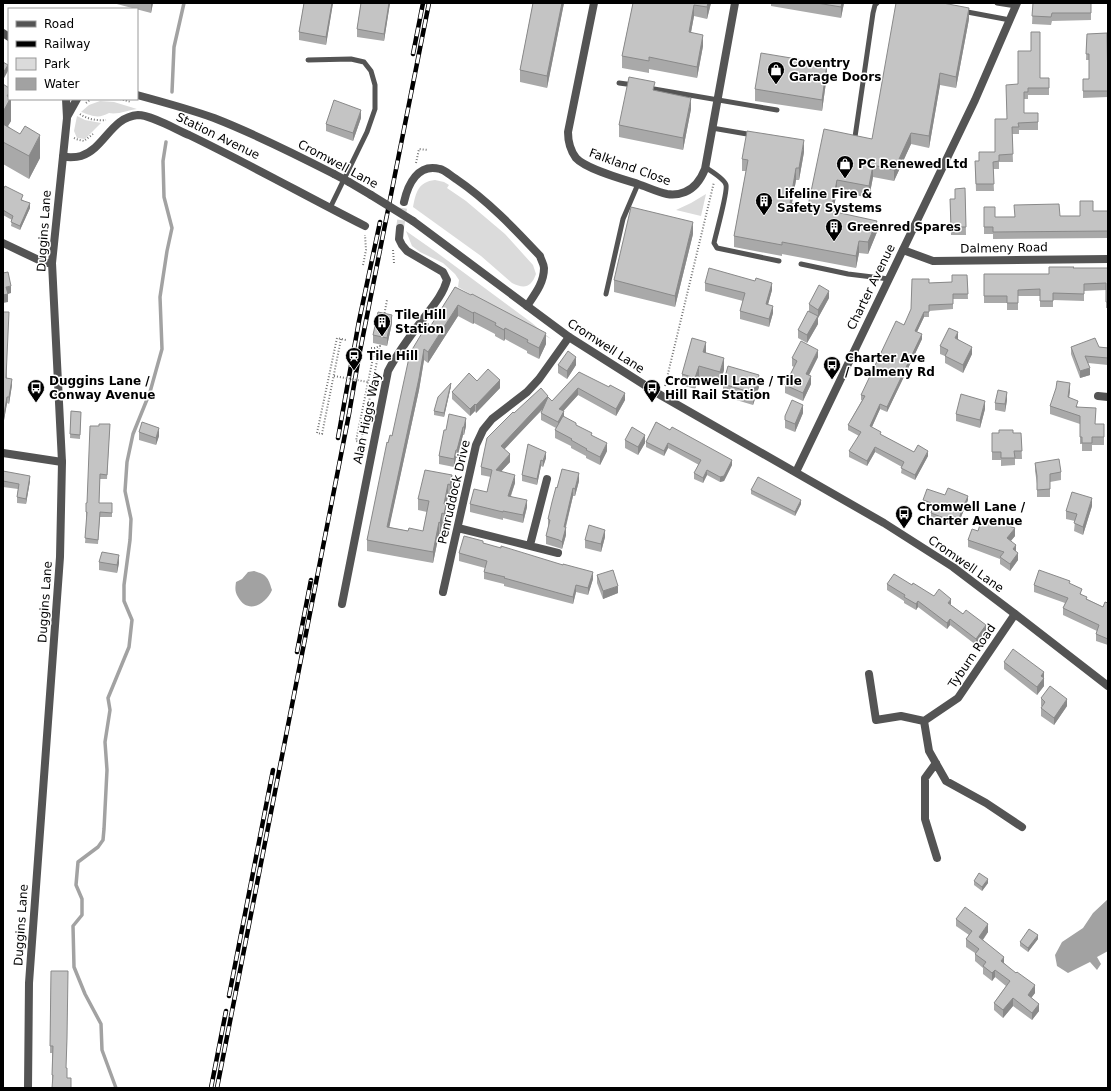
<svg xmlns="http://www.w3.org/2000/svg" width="1111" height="1091" font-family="'DejaVu Sans',sans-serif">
	<rect width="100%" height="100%" fill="#fff"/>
	<path fill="#dbdbdb" d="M100,101L114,102L137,109C129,110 117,115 109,113C98,119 93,116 81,112L89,105Z
		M77,116L85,120L101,123L85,139L77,138L74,131Z
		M435,180L444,182L449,185L447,188L466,201L505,234L533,265L536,274C531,288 524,289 512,283L481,256L413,207C416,192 418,182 435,180Z
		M706,194L701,216L676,210L691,203Z
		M406,231L436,252L532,323L551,339L510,317L458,287L459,280L455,274L443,263L420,252L412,246Z"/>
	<path fill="#a2a2a2" d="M254,571C267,575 268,577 272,590C266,604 248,615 238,597C235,592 235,589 236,582L242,579L248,572Z
		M1108,899V951L1097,957L1101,964L1097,970L1090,962L1068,973L1057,966L1055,955L1062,942L1083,928L1093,913Z"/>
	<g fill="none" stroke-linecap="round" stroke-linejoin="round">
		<path stroke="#a2a2a2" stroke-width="3.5" d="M172,92L174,47L184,3
			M116,1088L102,1050L101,1024L85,994L74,967L73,926L82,915V899L76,885L78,862L98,847L103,840L104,829L107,770L105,742L110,710L108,698L129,647L132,620L124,601V585L130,540L131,519L125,491L127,462L133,434L150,392L162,349L160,297L167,251L172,228L164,197L163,161L166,142"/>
		<path stroke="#d9d9d9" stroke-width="8" stroke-dasharray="8 4" stroke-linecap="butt" d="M400,228L404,202"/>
		<path stroke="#767676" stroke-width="2" stroke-dasharray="1 2" stroke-linecap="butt" d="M120,99L131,102
			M86,103L91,99
			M80,114C87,119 97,121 106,120
			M74,138L76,139L84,141L93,134
			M416,163L419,149L428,150
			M393,250L394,263
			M363,265L366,250L365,235
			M384,316L387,300
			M341,339L322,434L317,433L337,338L346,340
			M371,348H375L380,346L361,442L356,441L375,348
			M665,386L714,182"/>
		<path stroke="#545454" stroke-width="5" d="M997,3L1016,6
			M962,11L1010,20
			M308,60L351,59L364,62L371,71L375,85V109L367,132L330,208
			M619,83L634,85
			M648,88L777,110
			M712,128L753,135
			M855,137L873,13L875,5L877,3
			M705,167C711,171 725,179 726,185C728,192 716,233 714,243L717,248L779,261
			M801,264L848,274L889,279
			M606,294L623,219L638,184"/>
		<path stroke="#545454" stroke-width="8" d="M594,3L568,132C568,141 570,150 576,158C586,169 622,179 638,184C647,187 657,192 667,194C673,195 680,194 685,192C695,188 701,179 705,169L735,3
			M63,157C68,157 75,158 81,156C105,148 111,117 138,115C151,115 177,130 189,135C249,164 306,196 365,226
			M404,202C408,184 418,163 440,169C445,170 451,176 456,179C487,200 514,228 540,256C541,260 544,264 544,268C544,283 535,294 527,306
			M3,243L45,263H52
			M903,250L933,261L1108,259
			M1098,396L1108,397
			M3,453L62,462
			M458,528L558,553
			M530,545L547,479
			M443,592L476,445L483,430L492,419L527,392L539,379L569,337
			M342,604L388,371C398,352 410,336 423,319C432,307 443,295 447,280L443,272L407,251L402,245L399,239L400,228
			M869,674L876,720L901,716L924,721
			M924,721L929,751L946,781L986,803L1022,827
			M924,721L958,698L1015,614
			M936,763L925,778V819L937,858"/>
		<path stroke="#545454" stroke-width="8" d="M3,33L9,37
			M137,95C163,102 189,109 214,118C255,134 295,154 334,174
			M67,117L77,99
			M349,182L371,195
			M413,221L569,337L662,396L884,523L953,567L1015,614L1108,686
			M796,472L975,100L1017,3
			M28,1088L29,983L60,557L62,462L52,263L67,118L66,99"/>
		<defs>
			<path id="rail" d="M413,54L423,3
				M338,438L359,321L380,222
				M297,652L311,580
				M229,996L273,770
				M211,1088L226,1011
				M217,1088L349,414L359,356L429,3"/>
		</defs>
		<use href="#rail" stroke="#000" stroke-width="4.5"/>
		<use href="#rail" stroke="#fff" stroke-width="3" stroke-dasharray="9" stroke-linecap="butt"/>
		<path stroke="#767676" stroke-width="2" stroke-dasharray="1 2" stroke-linecap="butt" d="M334,376L368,382"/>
		<path stroke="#545454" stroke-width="8" d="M334,174L349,182
			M371,195L413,221"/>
	</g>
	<path fill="#a9a9a9" d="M113,3H153L151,13Z
		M304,3H333L326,45L299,40V32Z
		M361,3H390L384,41L357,37V29Z
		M533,3H564L547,88L520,82V70Z
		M633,3H711L707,19L694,16L691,32L703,46L697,78L649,69V73L622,68V56Z
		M771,3H844L841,18L771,6Z
		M1033,3L1091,13V20L1052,21L1051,25L1032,24Z
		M969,19L956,88L940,85L929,148L911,144L894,181L873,177L869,198L837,191L833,211L877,232L868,254L859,253L856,268L782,254V256L734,247V236L746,171H742V159L804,152L799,180H796L792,203L808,206L872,139Z
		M1087,34L1108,49V97L1083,98V79H1089V60H1086Z
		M827,75L822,111L755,101V89Z
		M1040,78H1049V95H1028V99H1024V113H1038V130H1019V134H1012L1013,162H999V169H993L994,191H976L975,161H979L995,152L1007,119L1018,84Z
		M3,84L11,99V121L8,126L40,158L29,179L3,164Z
		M655,90L691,109L683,150L619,137V125Z
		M361,118L353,141L326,131V124Z
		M965,188L966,235H951L950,199H955V189Z
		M3,190L23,200L30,208L20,230L11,226L12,220L3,215Z
		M984,207L995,217L1080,216L1093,211H1108V238L993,239V234H984Z
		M693,234L675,307L614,292V280Z
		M1073,268H1108V308H1106V290L1084,291V301L1053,300V307H1040V296H1018V310H1007V303H984V274H1049Z
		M967,275L968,299H953V309L929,311V317H924L917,332L922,339L915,354L887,412L880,409L872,427L881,435L914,452L928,456L915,480L901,473L902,467L875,452L867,466L849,457V451L859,436L848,430V425L862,400H861V395L929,283L952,282Z
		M755,281L772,290L768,304L773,313L769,327L740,319V311L743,301L705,291V283Z
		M455,287L546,344L539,359L527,353V351L505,339L504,341L495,336V334L474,323L473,324L458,316L428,363L424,360L419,390L389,527L408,531H423L427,512L418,510V499L452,475V487L450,496L448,495L446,507V516L444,525H442L440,534H439L433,563L367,551V540L388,443L392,436L428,326L430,327Z
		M829,298L818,318V317V324L807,343L798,338V330L809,311V304Z
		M3,312L7,378L12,385L9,404L7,403L3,426Z
		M392,323L387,346L373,343V335Z
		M958,339L972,354L963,373L945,363V356L940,354V346Z
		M1071,347H1099L1108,348V365L1088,363L1090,375L1080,378L1071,354Z
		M706,353L724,370L720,383L699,377L695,389L682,385V374Z
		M818,357L809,375L811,384L803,401L785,393V385L794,367L792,366V358Z
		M558,365H576L567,379L558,373Z
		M579,372L625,400L616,416L578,395L563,411L564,417L592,436L607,451L600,465L586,458V456L571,448V446L555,438V430L556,428L541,420V413L544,408L504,449L510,462L501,471L515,483L511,496L527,507L523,523L503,518V520L470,512V504L487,492L491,477L481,475V467L514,413L548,398L552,401Z
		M477,381L500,388L476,413L475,411L470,416L452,399V392Z
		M723,384L759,387L753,405L723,396Z
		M451,386L444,417L434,415V411Z
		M1070,390L1069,398L1095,424H1104V445H1092V451H1082V444H1080V424L1050,414V406Z
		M1007,400L1005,412L995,410V403Z
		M985,409L980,428L956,421V414Z
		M71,411L81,412L80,439L70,438Z
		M803,413L795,432L785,428V416Z
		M656,422L732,465L724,481L720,482L707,475L703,483L694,479V473L699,465L668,448L664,456L646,447V442Z
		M110,424L107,479H100L99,503H112V517H100L98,544L85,543L87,517H86V503H87L99,426Z
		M466,426L464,435H463L457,458H456L454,467L439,464V456L446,430Z
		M139,432L159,436L156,445L139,440Z
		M992,433H1021L1022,459H1015V465L1001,466V460H992Z
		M625,440L645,443L638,455L625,448Z
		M528,444L546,458L543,467L541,466L537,485L522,481V475Z
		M1035,463L1061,472V480L1050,482V497H1037V484L1035,471Z
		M3,471L30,481L26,504L17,503V497L18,489L3,487Z
		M579,481L575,496H573L566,527V535L562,549L559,548L546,544V536L548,527V519L557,488Z
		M751,490L801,504L795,516L751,494Z
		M945,495L968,500L959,522L954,520L952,525L931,517V513L933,508L923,504V500Z
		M1092,506L1083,535L1074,531L1075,521L1066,519V511Z
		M978,531L1015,536L1011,541L1016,551L1018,560L1010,571L1000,564V559L968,547V540Z
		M605,537L601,552L585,548V540Z
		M483,543L593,579L588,595L576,592L573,604L504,586V584L484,579V572L485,568L459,561V553Z
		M99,562L119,563L117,573L99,570Z
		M597,575L618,593L603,599L597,583Z
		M887,584L912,585L951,605L986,631L976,645L950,625L947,629L918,607L916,610L904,603V601L887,590Z
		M1070,584L1087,599L1103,607L1108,603V645L1096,641V634L1097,631L1063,615V608L1065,603L1034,592V585Z
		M1004,662L1044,672V686L1037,695L1004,669Z
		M1041,698L1067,706L1054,725L1041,716V708L1042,707L1041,706Z
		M974,881L988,883L982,891L974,885Z
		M956,919L988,932L983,940L1004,963L1035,993L1031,998L1039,1011L1032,1020L1013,1006L1003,1018L994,1010V1003L1006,986L995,977L992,981L983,974V968L975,961V953L966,947V939L969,935L956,926Z
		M1038,939L1028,952L1020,946V942Z
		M51,971L67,1045L53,1083H52V1053H50Z"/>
	<path fill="#898989" d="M151,3H153L151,13Z
		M332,3H333L326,45V37Z
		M389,3H390L384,41V34Z
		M562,3H564L547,88V76Z
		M708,3H711L707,19V7Z
		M842,3H844L841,18V7Z
		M694,5V16L689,43V32Z
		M969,8V19L956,88V77Z
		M703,35V46L697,78V67Z
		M827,64V75L822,111V100Z
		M8,65V71L3,80V73Z
		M940,73V85L929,148V136Z
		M9,93V99H11V121L3,134V112L7,96Z
		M691,98V109L683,150V138Z
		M361,110V118L353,141V133Z
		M911,133V144L894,181V170Z
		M40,135V158L29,179V156Z
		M804,140V152L799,180V168Z
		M873,165V177L869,198V186Z
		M796,168V180L790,214V203Z
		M837,180V191L831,223V211Z
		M30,203V208L20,230V226Z
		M877,221V232L868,254V242Z
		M693,222V234L675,307V296Z
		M859,241V253L856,268V256Z
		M772,283V290L766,312V304Z
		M11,286V293L8,294V302L3,303V295L6,287Z
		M829,291V298L818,318V310Z
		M458,305V316L428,363V352Z
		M773,306V313L769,327V319Z
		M474,312V323L473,324V313Z
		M924,312V317L915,336V331Z
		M392,315V323L387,346V338Z
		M818,316V324L807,343V335Z
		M505,328V339L504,341V330Z
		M958,332V340L955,338Z
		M546,333V344L539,359V348Z
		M922,334V339L887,412V407Z
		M706,342V354L703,352Z
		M972,347V354L963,373V365Z
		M424,349V360L419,390L387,538V527Z
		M818,350V357L806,381V374Z
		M576,357V365L567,379V371Z
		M724,358V370L720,383V372Z
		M699,366V377L695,389V378Z
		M1090,368V375L1080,378V371Z
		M759,375V387L753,405V393Z
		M811,376V384L803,401V393Z
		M12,379V385L9,404V397Z
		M500,380V388L476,413V405Z
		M451,383V386L444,417V413Z
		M1070,383V390L1068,405V397Z
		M578,388V395L559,416V409Z
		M1007,392V400L1005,412V404Z
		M625,393V400L616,416V409Z
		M548,396V403L501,453V446Z
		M7,397V403L3,426V420Z
		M985,401V409L980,428V420Z
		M475,404V411L470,416V409Z
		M880,404V409L870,431V426Z
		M803,405V413L795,432V424Z
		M564,411V419L558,429V422Z
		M466,418V426L464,435V427Z
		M463,427V435L457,458V450Z
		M159,428V436L156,445V438Z
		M645,435V443L638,455V447Z
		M607,443V451L600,465V457Z
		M668,443V448L664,456V451Z
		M875,447V452L867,466V461Z
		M456,450V458L454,467V459Z
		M928,451V456L915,480V475Z
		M546,452V458L543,467V461Z
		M510,454V462L496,477V470Z
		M541,460V466L537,485V479Z
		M732,460V465L724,481L720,482V477Z
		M707,470V475L703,483V478Z
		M579,473V481L575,496V489Z
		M452,475V487L450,496V485Z
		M515,475V483L508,503V496Z
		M30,476V481L26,504V499Z
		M448,484V495L446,507V516L444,525V504Z
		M573,488V496L565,529L566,527V535L562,549V542L564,527Z
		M968,496V500L959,522V518Z
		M1092,498V506L1083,535V527Z
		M527,500V507L523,523V515Z
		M801,500V504L795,516V512Z
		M442,513V525L440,534V523Z
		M954,517V520L952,525V521Z
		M439,522V534L433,563V552Z
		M1015,528V536L1007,545V538Z
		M605,530V537L601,552V544Z
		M1016,545V552L1013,549Z
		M1018,553V560L1010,571V564Z
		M119,555V563L117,573V565Z
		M593,572V579L588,595V588Z
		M576,585V592L573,604V597Z
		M618,586V593L603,599V591Z
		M951,599V605L948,603Z
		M918,601V607L916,610V604Z
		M950,619V625L947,629V623Z
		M986,625V631L976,645V639Z
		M1044,672V686L1037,695V687L1041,676Z
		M1067,699V706L1054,725V718Z
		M988,879V883L982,891V887Z
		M988,924V932L979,945V937Z
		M1038,935V939L1028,952V948Z
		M1004,957V964L1001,961Z
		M995,970V977L992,981V973Z
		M1035,985V993L1028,1002V995Z
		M1013,998V1006L1003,1018V1010Z
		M1039,1004V1011L1032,1020V1013Z"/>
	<path fill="#c4c4c4" stroke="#898989" d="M304,3H332L326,37L299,32Z
		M361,3H389L384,34L357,29Z
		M533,3H562L547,76L520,70Z
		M633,3H708L707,7L694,5L689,32L703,35L697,67L649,57V61L622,56Z
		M817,3H842L841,7Z
		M896,3H943L969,8L956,77L940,73L929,136L911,133L894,170L873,165L869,186L837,180L831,211L877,221L868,242L859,241L856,256L782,242V245L734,236L748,160L742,159L747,131L804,140L799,168H796L790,203L808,206L824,129L872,139Z
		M1033,3H1091V13H1052L1051,17L1032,16Z
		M1031,32H1040V78H1049V88H1028V92H1024V113H1038V122L1018,123L1019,127H1012L1013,154L999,155V161L993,162L994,184H976L975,161H979V152H995V119H1007L1006,85L1018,84V51H1031Z
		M1107,33L1108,91H1083V79H1089V54H1086L1087,34Z
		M761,53L827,64L822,100L755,89Z
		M3,62L8,65L3,73Z
		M629,77L655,82L653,90L691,98L683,138L619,125Z
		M3,84L9,88V93L7,96L9,97V99H10L3,112Z
		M334,100L361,110L353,133L326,124Z
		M3,124L20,134L25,126L40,135L29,156L3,142Z
		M5,186L23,195L21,200L30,203L20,226L11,222L13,216L3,210V190Z
		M965,188L966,227H951L950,199H955V189Z
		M1080,201H1093V211H1108V231L993,232V227H984V207H995V217H1015L1014,205L1059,204L1060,216H1080Z
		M631,207L693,222L675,296L614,280Z
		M1049,267H1074L1073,268H1108V302H1106V283L1084,284V294L1053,293V301H1040V289L1018,290V303H1007V296H984V274H1049Z
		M709,268L755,281L756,278L772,283L766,304L773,306L769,319L740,311L745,293L705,283Z
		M8,272L11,286L6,287L8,294L3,295V273Z
		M952,275H967L968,294H953V304L929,305V312H924L915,331L922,334L887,407L880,404L870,426L881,432L880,434L914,452L918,445L928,451L915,475L901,468L904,462L875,447L867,461L849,451L861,432L848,425L865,396L861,395L896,321L904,325L911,309L912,279H929V283L952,282Z
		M819,285L829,291L818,310L809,304Z
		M455,287L471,295L472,294L546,333L539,348L527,342L528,340L505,328L504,330L495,325L496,323L474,312L473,313L458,305L428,352L424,349L419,378L387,527L408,531L409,528L423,531L429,501L418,499L425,470L452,475L450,485L448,484L444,504L446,505L444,514L442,513L440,523L439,522L433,552L367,540L387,442L388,443L390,435L392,436L410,353L428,323V326L430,327Z
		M808,311L818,316L807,335L798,330Z
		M3,312H9L6,378L12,379L9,397H7L3,420Z
		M378,312L392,315L387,338L373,335Z
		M949,328L958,332L955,338L972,347L963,365L945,356L948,350L940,346Z
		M692,338L706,342L703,352L724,358L720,372L699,366L695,378L682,374Z
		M1095,338L1099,347L1108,348V358L1085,356L1090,368L1080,371L1071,347Z
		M801,341L818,350L806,374L811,376L803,393L785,385L797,361L792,358Z
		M568,351L576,357L567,371L558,365Z
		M728,366L759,375L753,393L723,384Z
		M488,369L500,380L476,405L475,404L470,409L452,392L469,373L477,381Z
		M579,372L609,387L610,385L625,393L616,409L578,388L559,409L564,411L558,422L541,413L548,397L552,401Z
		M1057,381L1070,383L1068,397L1078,401L1076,407L1096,408L1095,424H1104V437H1092V443H1082V437H1080V416L1050,406L1056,388Z
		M451,383L444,413L434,411L438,397Z
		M541,388L548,396L501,446L510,454L496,470L515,475L508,496L527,500L523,515L503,511V512L470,504L474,489L487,492L492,470L481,467L487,438L513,412L514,413Z
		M998,390L1007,392L1005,404L995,403Z
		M961,394L985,401L980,420L956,414Z
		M792,400L803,405L795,424L785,420V416Z
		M71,411L81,412L80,435L70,434Z
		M449,414L466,418L464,427H463L457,450H456L454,459L439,456L444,430H446Z
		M563,416L576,423V425L592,433L591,435L607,443L600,457L586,450L587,449L571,440L572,439L555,430Z
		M142,422L159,428L156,438L139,432Z
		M656,422L670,430L672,427L732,460L724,476L720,477L707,470L703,478L694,473L701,460L668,443L664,451L646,442Z
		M99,424H110L107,475L100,474L99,503H112V513L100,512L98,540L85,538L87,512H86V503H87L90,426H99Z
		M632,427L645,435L638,447L625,440Z
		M999,430H1013V433H1021L1022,451H1014L1015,458H1001V452H992V433H999Z
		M528,444L546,452L543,461L541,460L537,479L522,475Z
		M1059,459L1061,472L1050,474V489L1037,490V476L1035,463Z
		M562,469L579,473L575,489L573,488L564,527H566L562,542L559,540L546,536L550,520L548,519L552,502L556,487L557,488Z
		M3,471L30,476L26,499L17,497L19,484L3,481Z
		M758,477L801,500L795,512L751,490Z
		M948,488L968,496L959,518L954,517L952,521L931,513L934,504L923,500L927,489L945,495Z
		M1072,492L1092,498L1083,527L1074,523L1077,514L1066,511Z
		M982,518L1015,528L1007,538L1016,545L1013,549L1018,553L1010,564L1000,557L1004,552L968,540L972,529L978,531Z
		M589,525L605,530L601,544L585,540Z
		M464,536L483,541V543L501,548V546L563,565V564L593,572L588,588L576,585L573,597L504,578L505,577L484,572L487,561L459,553Z
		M102,552L119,555L117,565L99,562Z
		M613,570L618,586L603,591L597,575Z
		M1039,570L1070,581L1069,583L1082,589L1080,594L1087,597L1086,599L1103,607L1105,602L1108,603V639L1096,634L1099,625L1063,608L1068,598L1034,585Z
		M894,574L912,585L913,583L934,596L939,589L951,599L948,603L963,614L966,610L986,625L976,639L950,619L947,623L918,601L916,604L904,597L905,595L887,584Z
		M1013,649L1044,672L1041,676L1044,678L1037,687L1004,662Z
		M1050,686L1067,699L1054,718L1041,708L1045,702L1041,698Z
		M979,873L988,879L982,887L974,881Z
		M965,907L988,924L979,937L1004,957L1001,961L1016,973L1017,972L1035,985L1028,995L1039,1004L1032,1013L1013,998L1003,1010L994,1003L1010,981L995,970L992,973L983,966L986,962L975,954L979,949L966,939L972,931L956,919Z
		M1029,929L1038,935L1028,948L1020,942Z
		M51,971H68L67,1038L66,1068H67V1078H71V1088H52L53,1075H52L53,1046H50Z"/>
	<defs>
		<symbol id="shop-pin" viewBox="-11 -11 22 30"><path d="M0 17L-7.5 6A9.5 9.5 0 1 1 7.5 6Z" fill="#000" stroke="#fff"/><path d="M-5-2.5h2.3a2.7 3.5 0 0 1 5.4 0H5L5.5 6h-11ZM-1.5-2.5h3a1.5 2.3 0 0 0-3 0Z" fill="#fff"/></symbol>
		<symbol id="building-pin" viewBox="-11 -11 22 30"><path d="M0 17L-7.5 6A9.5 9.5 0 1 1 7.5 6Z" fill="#000" stroke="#fff"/><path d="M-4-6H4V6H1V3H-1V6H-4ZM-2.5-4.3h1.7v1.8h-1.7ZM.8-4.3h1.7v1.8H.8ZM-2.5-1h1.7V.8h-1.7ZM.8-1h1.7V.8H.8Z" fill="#fff"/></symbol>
		<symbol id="station-pin" viewBox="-11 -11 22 30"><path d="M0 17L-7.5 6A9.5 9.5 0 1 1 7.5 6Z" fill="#000" stroke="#fff"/><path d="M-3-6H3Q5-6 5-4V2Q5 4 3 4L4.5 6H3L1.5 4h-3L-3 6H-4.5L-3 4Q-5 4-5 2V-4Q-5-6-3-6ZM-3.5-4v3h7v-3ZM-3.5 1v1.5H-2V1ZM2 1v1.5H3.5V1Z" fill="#fff"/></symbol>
		<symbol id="bus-pin" viewBox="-11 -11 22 30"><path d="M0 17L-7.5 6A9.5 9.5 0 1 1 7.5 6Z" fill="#000" stroke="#fff"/><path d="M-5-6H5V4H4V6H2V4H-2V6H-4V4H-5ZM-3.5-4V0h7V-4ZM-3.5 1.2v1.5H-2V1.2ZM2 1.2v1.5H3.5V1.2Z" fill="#fff"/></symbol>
	</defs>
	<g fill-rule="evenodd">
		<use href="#shop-pin" x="766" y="60" width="20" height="27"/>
		<use href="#shop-pin" x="835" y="154" width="20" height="27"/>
		<use href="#building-pin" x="754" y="191" width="20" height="27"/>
		<use href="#building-pin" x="824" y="217" width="20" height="27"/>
		<use href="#building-pin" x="372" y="312" width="20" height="27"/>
		<use href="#station-pin" x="344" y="346" width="20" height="27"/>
		<use href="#bus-pin" x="822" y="355" width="20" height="27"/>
		<use href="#bus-pin" x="26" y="378" width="20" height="27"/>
		<use href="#bus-pin" x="642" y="378" width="20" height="27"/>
		<use href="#bus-pin" x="894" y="504" width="20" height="27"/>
	</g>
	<g text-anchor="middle" stroke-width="3" stroke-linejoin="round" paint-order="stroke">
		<g font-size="12" font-weight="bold" fill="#000" stroke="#fff" text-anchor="start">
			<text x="789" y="67">Coventry<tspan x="789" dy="14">Garage Doors</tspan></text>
			<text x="858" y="168">PC Renewed Ltd</text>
			<text x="777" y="198">Lifeline Fire &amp;<tspan x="777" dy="14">Safety Systems</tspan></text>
			<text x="847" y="231">Greenred Spares</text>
			<text x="395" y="319">Tile Hill<tspan x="395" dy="14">Station</tspan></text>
			<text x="367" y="360">Tile Hill</text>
			<text x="845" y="362">Charter Ave<tspan x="845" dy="14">/ Dalmeny Rd</tspan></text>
			<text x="49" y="385">Duggins Lane /<tspan x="49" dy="14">Conway Avenue</tspan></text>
			<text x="665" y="385">Cromwell Lane / Tile<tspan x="665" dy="14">Hill Rail Station</tspan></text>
			<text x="917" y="511">Cromwell Lane /<tspan x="917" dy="14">Charter Avenue</tspan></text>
		</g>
		<g font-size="12" fill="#000" stroke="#fff">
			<text transform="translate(218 136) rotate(26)" y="4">Station Avenue</text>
			<text transform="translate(338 164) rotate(28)" y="4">Cromwell Lane</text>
			<text transform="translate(630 167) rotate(20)" y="4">Falkland Close</text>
			<text transform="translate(44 231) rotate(-86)" y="4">Duggins Lane</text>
			<text transform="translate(1004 248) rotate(-1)" y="4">Dalmeny Road</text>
			<text transform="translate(871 287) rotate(-64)" y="4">Charter Avenue</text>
			<text transform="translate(606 346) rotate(33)" y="4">Cromwell Lane</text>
			<text transform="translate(367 418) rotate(-78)" y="4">Alan Higgs Way</text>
			<text transform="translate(454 492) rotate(-77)" y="4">Penruddock Drive</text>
			<text transform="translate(966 564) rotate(35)" y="4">Cromwell Lane</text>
			<text transform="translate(45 602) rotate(-86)" y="4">Duggins Lane</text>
			<text transform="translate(972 656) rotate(-56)" y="4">Tyburn Road</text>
			<text transform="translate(21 925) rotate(-86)" y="4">Duggins Lane</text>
		</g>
	</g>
	<rect width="1111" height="1091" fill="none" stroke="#000000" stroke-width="8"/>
	<rect x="8" y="8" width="130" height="92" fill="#ffffff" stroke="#999999"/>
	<rect x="16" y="21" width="20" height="6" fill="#545454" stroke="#999999"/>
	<text x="44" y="28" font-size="12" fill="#000000">Road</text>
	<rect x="16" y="41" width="20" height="6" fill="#000000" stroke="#999999"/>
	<text x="44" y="48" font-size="12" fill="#000000">Railway</text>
	<rect x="16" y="58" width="20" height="12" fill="#dbdbdb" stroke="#999999"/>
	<text x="44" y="68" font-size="12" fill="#000000">Park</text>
	<rect x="16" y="78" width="20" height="12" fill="#a2a2a2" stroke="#999999"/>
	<text x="44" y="88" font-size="12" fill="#000000">Water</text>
</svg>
